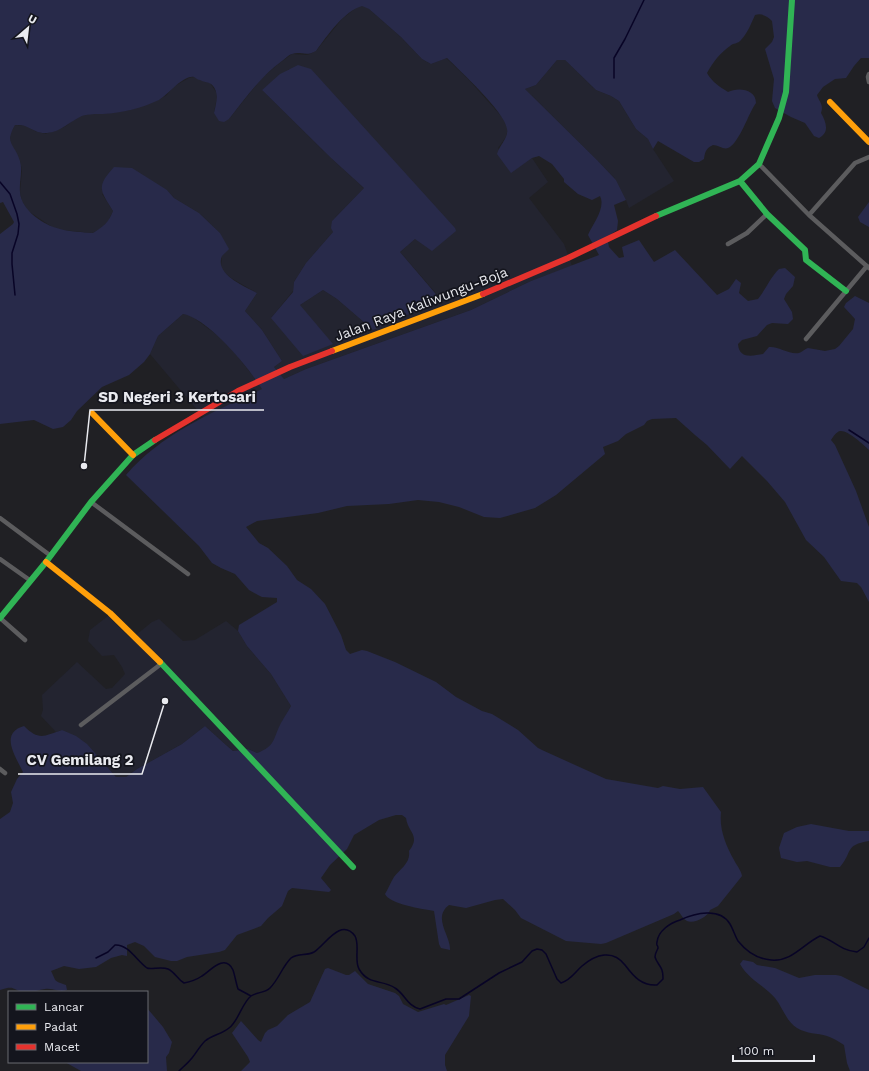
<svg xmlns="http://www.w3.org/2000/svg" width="869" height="1071" font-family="'Work Sans',sans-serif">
	<rect width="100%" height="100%" fill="#202024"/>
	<path fill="#232430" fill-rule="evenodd" d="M362,5L369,9L401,37L422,59L431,64L446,58L468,79L502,117L508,129L506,137L498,148L508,168L511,172L532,158L548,182L529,198L564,244L572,266L531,281L471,310L306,369L284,379L274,367L282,361L262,330L245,311L257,293L231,278L223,271L221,267L222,257L220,233L199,213L174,198L167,190L102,194L113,211L109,220L102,228L93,233L61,230L52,227L27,210L22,201L20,192L22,171L20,161L11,143L10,133L15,125L25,126L35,131L45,134L55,131L66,126L73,120L82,116L92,113L102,114L130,110L158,100L167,95L173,87L189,78L194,77L210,83L216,92V102L214,113L229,119L261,79L277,65L292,54L307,55L312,53L316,51L342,19L357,7ZM289,69L415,239L400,252L441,299L373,330L337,299L323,290L300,305L271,318L293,291L294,282L306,263L333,232L332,221L364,188L331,158L262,90Z
		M557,60H565L596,90L611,96L619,101L636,129L648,139L653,149L674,181L629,208L626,200L616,180L597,160L525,89L536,85Z
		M183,314L190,315L221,338L232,349L263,389L204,418L150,354L158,336Z
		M108,616L131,639L152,622L159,619L183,641L195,640L226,621L238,631L247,646L271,674L291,706L281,724L276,737L268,749L257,753L248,749L233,751L226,745L205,726L182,744L137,769L126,777H116L105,765L62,730L56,732L41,716L43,710L42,695L77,662L106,689L112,688L125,674L122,667L114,655L102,656L88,641L90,630Z"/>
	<path fill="#282a4a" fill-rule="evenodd" d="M0,0H869V58H861L854,66L846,78L835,79L823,87L817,95C819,102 824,104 821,113C826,122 830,132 819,138L814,136L805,123L791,117L775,108L772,101L774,79L765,49L772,42L774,37L772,21C767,16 762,13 755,15C751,24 747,34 741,40C738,44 733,43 730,46C720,53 713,62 707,73C712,82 720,87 728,92C738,87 756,89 756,103C749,112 739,144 728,148C724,150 718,145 713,145C706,148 705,152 704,159L699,162H694L658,141L653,149L648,139L636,129L619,101L611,96L596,90L565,60H557L536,85L525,89L597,160L616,180L626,200L614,205L618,221L617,230L607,237L609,247L619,258L624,257L622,247L639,240L654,262L675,250L717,295L729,289L736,279L741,283L739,293L748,301L758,299C766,289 770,278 779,269L785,268L795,277L793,286L786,294L784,299L792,312L793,319L788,324L772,323L767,325L757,336L742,340L738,344C739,359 752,356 763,354L769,347C779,346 789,355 799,353C802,352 805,349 808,348L825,351L835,349L839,346L853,329L855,319L844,307L846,303L855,296L869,303V450C864,445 848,430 840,431C836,432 833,437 831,440L835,445L856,491L869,527V602L861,587L857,583L841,581L824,557L806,540L785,502L767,481L742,456L730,469L707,445L695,435L676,418L652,419L647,421L644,425L626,434L618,441L603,447L605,454L556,495L535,508L500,518L484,517L459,507L439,502L418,500L389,504L347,506L318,513L257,521L246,527L259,543L268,548L287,566L297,580L311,589L325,604L341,635L346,650L350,654L362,650L367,651L395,662L436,682L456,697L482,711L492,714L518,730L538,748L542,750L606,779L658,788L663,786L680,789L703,787L721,812C719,829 726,846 734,860C737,866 741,870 742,876L718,906L710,910C708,917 694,924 687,921C683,919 681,914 678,911L674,914L606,943L601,944L566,941L521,918L515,910L503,899L495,900L466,908L449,905C432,918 451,936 450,950L441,948L439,944L434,911C423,909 389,904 385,894C388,889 391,882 394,877C400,869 411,863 409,851C421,835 408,833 406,818L402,815H396L379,820L354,835L347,849L330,865L321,878L331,890L329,892L292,888L288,891L282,906L268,918L261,926L237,935L225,950L219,952L187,957L177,961H171L155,957L144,946L135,942L127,945V956L122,955L111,958L96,967L79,969L64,966L51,971C57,983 53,980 66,985L67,990C59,993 53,988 45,989C38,990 32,993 24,992C11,990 16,985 0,990V819L10,812L13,803L11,792L17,779L23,772C14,754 0,733 24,726C39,741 44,736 62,730L76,736L87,744L116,777H126L137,769L182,744L205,726L226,745L233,751L248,749L257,753C276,746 273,738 281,723C284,717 288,712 291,706L271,674L247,646L238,631L239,625L277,602V598L262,597L258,595L249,590L235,574L221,568L212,563L199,546L126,475C161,434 214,412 262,389C250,369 208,318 183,314L158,336L150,354L144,362L129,375L102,387L77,411L71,420L63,427L53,429L34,420L0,424V234L13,224L14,222L3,202L0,203ZM362,6L369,9L401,37L422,59L431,64L447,58C460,71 505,112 507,129C509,137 499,146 497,154L511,173L532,158L539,156L552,164L564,179V182L578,194L592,200L600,196C606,208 593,224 588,235L599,255L531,281L471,310L306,369L284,379L274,367L282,361L262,330L245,311L257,293C245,287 214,274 222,256C224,254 227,251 229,249L220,233L199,213L174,198L167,190L132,168L114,167C96,187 100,190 113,211C109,222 103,227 93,233C83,232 70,232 60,229C43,225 21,210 20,192C19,181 23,171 20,161C15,144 4,144 15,125C19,125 23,125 27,127C33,130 40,134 47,133C61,132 70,121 82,116C90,114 95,114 103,114C122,113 142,108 159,100C168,95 183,75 194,77C196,78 198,80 200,80C203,82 208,82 211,84C220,91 216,104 214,113L219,121L224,122L229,119C245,99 260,77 282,61C285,59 288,55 292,54C301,51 306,57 316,51C327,36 344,11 362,6Z
		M298,65L311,69L455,228L456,231L432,251L415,239L400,252L441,300L373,330L337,299L323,290L300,305L333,344L303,356L271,318L293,292L294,282L306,263L333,232L331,228L332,221L364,188L331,158L262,90L280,74Z
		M869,202V227L860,222L858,217Z
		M811,824L849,831H869V841C844,845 853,852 840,867H830L807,861L797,862L781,858L779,848L784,833L797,827Z
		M743,960L753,962L757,965L775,968L799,978L815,975H836L841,976L869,990V1071H850L847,1063L844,1045C838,1041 833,1038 827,1036C817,1033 807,1034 797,1028C786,1021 783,1008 775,998C764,985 749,980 740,964Z
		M328,968L346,975H349L355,971L368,984L395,993L399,996L403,1004L418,1012L444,1004L446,1005L469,995L471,996L469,1016L445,1055V1065L447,1071H241L250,1062L248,1057L232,1033L241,1021L258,1040L261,1042L265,1033L268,1030L277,1026L288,1015L310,1002L325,969Z
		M147,1008L163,1027L172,1042L169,1053L166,1057L167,1071H81L65,1062H147Z"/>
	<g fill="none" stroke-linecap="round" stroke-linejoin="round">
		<path stroke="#080426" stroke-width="1.5" d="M614,78V58L625,39L644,0
			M0,182L10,194L17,214L19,224L18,234L12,253V264L15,295
			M849,430L869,443
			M96,958L108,952L115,945C128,944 137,961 147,968C151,970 161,966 168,969C175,972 177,979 184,983C190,982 196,980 202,976C210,971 225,953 233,970C235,976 236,983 238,989L251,996
			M179,1071C183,1067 188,1063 192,1058C196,1053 200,1046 205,1041C212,1035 222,1034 229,1028C238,1022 242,1003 251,996C257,992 265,993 270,988C279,979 282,967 291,958C298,953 307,956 314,952C325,945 341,917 355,936C360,945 354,960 359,969C369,986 382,979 395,988C405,994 407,1006 420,1009L446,999H459L499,973L522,962L532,951L537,949L542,950L546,954L557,979L561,983C571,980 575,972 582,966C596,954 613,949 625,965C634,977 642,986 657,985L663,979C663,975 663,971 661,968C659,964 656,961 655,957C655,953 657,951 658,948C658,944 656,947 657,942C658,931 670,923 680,920C695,913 720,907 730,924C733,929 735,936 738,941C746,951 758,959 771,960C792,962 803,944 820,936C834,940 839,950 857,952L864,947L869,938"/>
		<path stroke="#5c5c5e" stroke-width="4.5" d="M869,74L868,77L869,82
			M759,164L809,215L869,268
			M809,215L855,163L869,157
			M728,244L747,233L767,214
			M806,339L867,266
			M91,502L188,574
			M0,518L51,556
			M0,559L31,581
			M0,618L25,640
			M81,725L161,664
			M0,769L5,773"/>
		<path stroke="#30b455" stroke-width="6" d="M740,181L767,214L805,250L806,260L846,291
			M656,216L740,181L759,164L779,118L786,92L792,0
			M0,618L46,562L91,502L133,455L155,440
			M160,662L353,867"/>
		<path stroke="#ff9f0a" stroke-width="6" d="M830,102L869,142
			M332,351L483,294
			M92,413L133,455
			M46,562L110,613L160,662"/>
		<path stroke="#e5322d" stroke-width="6" d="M483,294L568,258L656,216
			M155,440L238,391L290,367L332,351"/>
	</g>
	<g text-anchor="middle" stroke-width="3.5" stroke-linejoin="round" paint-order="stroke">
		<g font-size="14" fill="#e9eaef" stroke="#14151d">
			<text transform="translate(421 304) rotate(-21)" y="5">Jalan Raya Kaliwungu-Boja</text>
		</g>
	</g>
	<path fill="none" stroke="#e9eaef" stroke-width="1.5" d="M84 466L90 410H264M165 701L142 774H18"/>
	<g fill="#e9eaef" stroke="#14151d" stroke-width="1.5">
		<circle cx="84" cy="466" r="4"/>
		<circle cx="165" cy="701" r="4"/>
	</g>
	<g font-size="15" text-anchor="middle" font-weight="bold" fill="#e9eaef" stroke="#14151d" stroke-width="3.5" stroke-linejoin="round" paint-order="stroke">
		<text x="177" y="402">SD Negeri 3 Kertosari</text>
		<text x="80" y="765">CV Gemilang 2</text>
	</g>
	<rect x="8" y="991" width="140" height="72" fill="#14151d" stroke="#696a71"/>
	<rect x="16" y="1004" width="20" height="6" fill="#30b455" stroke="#696a71"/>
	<text x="44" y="1011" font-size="12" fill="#e9eaef">Lancar</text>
	<rect x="16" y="1024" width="20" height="6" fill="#ff9f0a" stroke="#696a71"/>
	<text x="44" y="1031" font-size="12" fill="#e9eaef">Padat</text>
	<rect x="16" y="1044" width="20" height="6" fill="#e5322d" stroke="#696a71"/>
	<text x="44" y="1051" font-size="12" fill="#e9eaef">Macet</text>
	<g transform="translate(28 28) rotate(28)" stroke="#14151d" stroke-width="3" paint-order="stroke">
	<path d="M0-3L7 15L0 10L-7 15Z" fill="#e9eaef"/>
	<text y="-6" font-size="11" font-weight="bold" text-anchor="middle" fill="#e9eaef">U</text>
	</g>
	<path d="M733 1055v6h81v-6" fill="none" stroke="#e9eaef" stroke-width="2"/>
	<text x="739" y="1055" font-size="12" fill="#e9eaef" stroke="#14151d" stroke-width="3" paint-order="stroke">100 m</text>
</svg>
